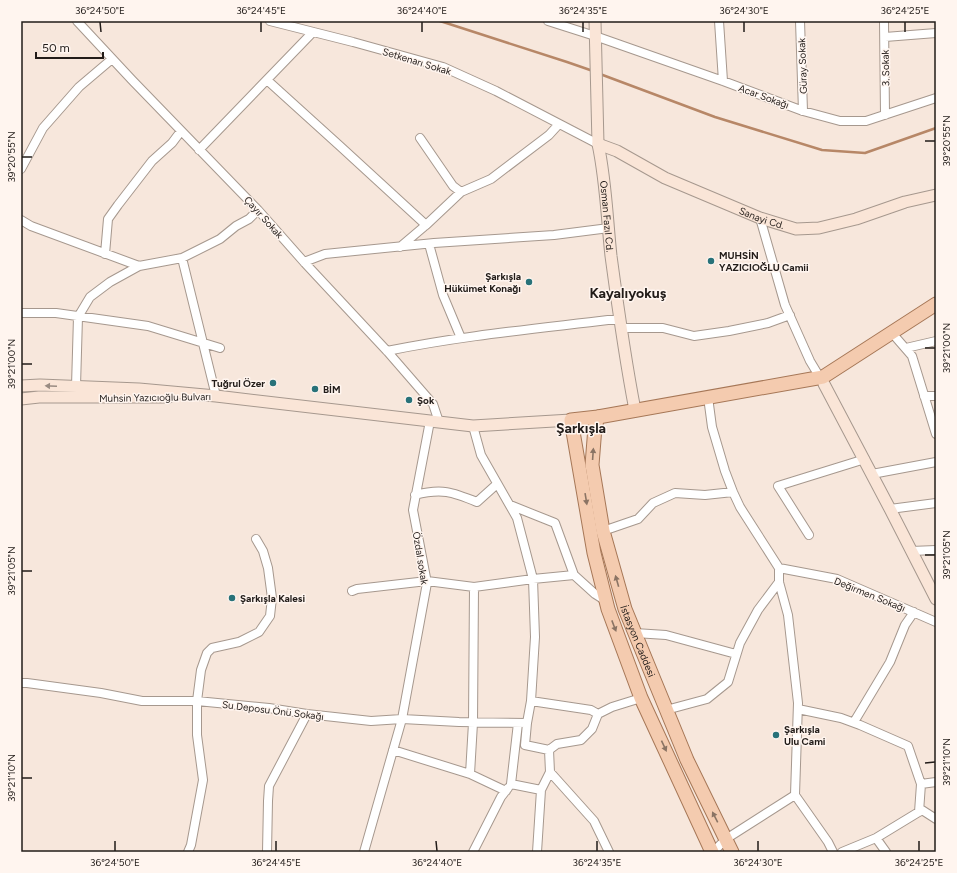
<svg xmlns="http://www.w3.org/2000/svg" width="957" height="873" font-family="Figtree,sans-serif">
	<rect width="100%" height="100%" fill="#f7e7dc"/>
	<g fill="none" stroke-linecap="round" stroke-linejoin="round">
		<path stroke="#b78767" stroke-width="2.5" d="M440,21L567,62L593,71
			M600,74L715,117L822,150L865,153L936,128"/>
		<defs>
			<path id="street" d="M77,21L132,80L258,210L304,262L387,351L433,404L439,422
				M270,21L353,42L443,67L496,91L598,144
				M548,21L595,36L723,81L803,111L840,121H866L936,98
				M719,21L723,81
				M800,21L803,111
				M884,21L885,115
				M885,37L936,33
				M267,80L341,147L426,225
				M420,138L453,186L461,192
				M199,150L313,32
				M21,169L43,128L79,87L112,59
				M760,218L785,305L810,361L822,381
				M21,220L31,226L139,266L182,258L220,239L236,226L249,219L258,210
				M429,244L443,295L461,338
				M400,247L426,225L461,192L491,179L549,135L559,124
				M105,254L108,219L118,205L152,161L172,143L181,131
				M182,258L216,396
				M304,262L325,254L434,243L554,235L609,228
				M21,313H56L148,326L220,348
				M621,328H663L694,336L729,331L768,323L790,315
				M892,333L912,356L936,434
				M906,348L936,341
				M387,351C460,336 534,329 608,320H620
				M76,386L78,317L90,297L110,282L139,266
				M924,396H936
				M708,397L712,427L725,471L733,492L740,507L779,568V582L788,615L798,703L795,795L828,842L833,852
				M473,426L481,455L517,518L533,579L535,637L531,701L527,723L525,745L549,750
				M872,474L936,462
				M415,495C442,488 452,492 477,502L497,484
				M510,505L555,523L574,575L595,594L606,601
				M890,509L936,503
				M603,531L638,519L653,503L675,493L705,495L733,492
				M809,535L778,486L865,459
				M911,551L936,550
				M779,568L837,579L936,622
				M352,591L357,589L427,581L474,587
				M635,633L666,635L736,654
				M21,683H27L101,693L142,701H197L269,708L307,714L371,721L402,719L459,722L527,723
				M531,701L591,710L598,714
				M798,709L841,718L860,725L908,746L921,784
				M666,710L707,699L728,682L740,643L758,610L779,582
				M854,722L890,662L905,625L914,612
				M518,723L511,784L541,790L550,772L549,750L557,744L581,740L592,729L598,714L612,707L641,698
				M393,750L470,774
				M550,772L594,821L609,852
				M506,791L470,774L473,723L474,587L533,579L574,575
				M919,812L921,784L936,782
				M876,838L886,852
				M188,852L191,845L203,780L197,735V701L201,670L207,653L212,648L239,642L259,632L270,616L272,598L268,568L263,551L256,539
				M267,852L268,801L269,786L307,714
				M364,852L402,719L427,583L413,510L430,421
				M473,852L501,797L508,788
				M537,852L541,790
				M713,852L726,839L795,795
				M842,852L876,838L922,810L936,819"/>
			<g id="secondary">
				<path id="s1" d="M595,21L598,144C606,181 607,219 611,256C618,308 625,359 635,410"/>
				<path id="s2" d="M598,144L617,151L665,178L760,218L796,229L819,228L856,219L905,202L936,195"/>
				<path d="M824,384L890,509L936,599"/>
				<path d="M21,386L40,385L139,389L216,396L473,426L571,420"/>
				<path d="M21,399L39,397H169"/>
			</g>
			<g id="primary">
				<path id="s3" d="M598,417L595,427L592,465L603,531L625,609L687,760L732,852"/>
				<path d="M712,852L641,698L608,609L594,553L571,420L598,417L823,377L936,304"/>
			</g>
		</defs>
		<use href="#street" stroke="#a6988e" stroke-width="10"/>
		<use href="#secondary" stroke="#a6988e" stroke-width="13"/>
		<use href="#primary" stroke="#a67757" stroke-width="15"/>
		<use href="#street" stroke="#fff" stroke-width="8"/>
		<use href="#secondary" stroke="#fae5d7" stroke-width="11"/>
		<use href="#primary" stroke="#f4cbaf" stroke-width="13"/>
	</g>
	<defs><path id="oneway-solid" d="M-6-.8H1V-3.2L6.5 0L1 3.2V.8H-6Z"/></defs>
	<use fill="#998b82" href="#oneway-solid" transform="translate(51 386) rotate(-178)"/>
	<g fill="#8b7464">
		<use href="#oneway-solid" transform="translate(593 454) rotate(-86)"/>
		<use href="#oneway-solid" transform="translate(586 499) rotate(81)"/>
		<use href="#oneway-solid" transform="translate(617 581) rotate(-106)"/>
		<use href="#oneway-solid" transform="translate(614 626) rotate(69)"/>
		<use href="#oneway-solid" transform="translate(664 746) rotate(65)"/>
		<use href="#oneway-solid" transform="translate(715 817) rotate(-117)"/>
	</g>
	<path fill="none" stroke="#221c19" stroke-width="1.5" d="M100,22L101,32M261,22V32M422,22V32M583,22V32M744,22V32M905,22V32M925,141H935M22,157H32M925,348H935M22,364H32M925,555H935M22,571H32M925,763L935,762M22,778H32M115,841V851M276,841V851M436,841L437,851M597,841V851M758,841V851M919,841V851"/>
	<g fill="#287279" stroke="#fff5ef" stroke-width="1.5">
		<circle cx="711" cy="261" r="4"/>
		<circle cx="529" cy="282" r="4"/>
		<circle cx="273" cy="383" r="4"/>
		<circle cx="315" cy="389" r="4"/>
		<circle cx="409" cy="400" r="4"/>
		<circle cx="232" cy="598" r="4"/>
		<circle cx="776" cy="735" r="4"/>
	</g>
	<g text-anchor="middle" stroke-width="3" stroke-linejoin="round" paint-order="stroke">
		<g font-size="10" fill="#221c19" stroke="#fff5ef">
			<text transform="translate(417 61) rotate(17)" y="4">Setkenarı Sokak</text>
			<text transform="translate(802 66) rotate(-92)" y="4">Güray Sokak</text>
			<text transform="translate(885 68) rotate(-91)" y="4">3. Sokak</text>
			<text transform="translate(764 96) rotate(20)" y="4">Acar Sokağı</text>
			<text dy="4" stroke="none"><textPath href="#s1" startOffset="196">Osman Fazıl Cd.</textPath></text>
			<text transform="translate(264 217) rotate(48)" y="4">Çayır Sokak</text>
			<text dy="4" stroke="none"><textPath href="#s2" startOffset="180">Sanayi Cd.</textPath></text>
			<text transform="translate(155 397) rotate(-1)" y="4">Muhsin Yazıcıoğlu Bulvarı</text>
			<text transform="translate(421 558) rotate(81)" y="4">Özdal sokak</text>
			<text transform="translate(870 594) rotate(22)" y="4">Değirmen Sokağı</text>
			<text dy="4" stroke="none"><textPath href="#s3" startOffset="231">İstasyon Caddesi</textPath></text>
			<text transform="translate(273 710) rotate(7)" y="4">Su Deposu Önü Sokağı</text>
		</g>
		<g font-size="10" font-weight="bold" fill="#221c19" stroke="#fff5ef" text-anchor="start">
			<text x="719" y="259">MUHSİN<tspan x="719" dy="12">YAZICIOĞLU Camii</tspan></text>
			<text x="521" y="280" text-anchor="end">Şarkışla<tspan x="521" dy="12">Hükümet Konağı</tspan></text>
			<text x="265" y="387" text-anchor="end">Tuğrul Özer</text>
			<text x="323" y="393">BİM</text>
			<text x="417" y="404">Şok</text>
			<text x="240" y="602">Şarkışla Kalesi</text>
			<text x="784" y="733">Şarkışla<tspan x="784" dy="12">Ulu Cami</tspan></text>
		</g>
		<g font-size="14" font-weight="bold" fill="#221c19" stroke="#fff5ef">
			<text x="628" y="298">Kayalıyokuş</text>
			<text x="581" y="433">Şarkışla</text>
		</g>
	</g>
	<rect width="957" height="873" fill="none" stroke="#fff5ef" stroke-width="44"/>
	<path d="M36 52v6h67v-6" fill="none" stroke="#221c19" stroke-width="2"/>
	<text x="42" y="52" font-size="12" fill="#221c19" stroke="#fff5ef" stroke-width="3" paint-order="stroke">50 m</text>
	<rect x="22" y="22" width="913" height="829" fill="none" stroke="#221c19" stroke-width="1.5"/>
	<g font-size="10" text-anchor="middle" fill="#221c19">
		<text x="100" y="14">36°24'50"E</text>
		<text x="261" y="14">36°24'45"E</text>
		<text x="422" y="14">36°24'40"E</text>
		<text x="583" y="14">36°24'35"E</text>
		<text x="744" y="14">36°24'30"E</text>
		<text x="905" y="14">36°24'25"E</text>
		<text transform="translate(946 141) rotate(-90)" y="4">39°20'55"N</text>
		<text transform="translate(11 157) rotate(-90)" y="4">39°20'55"N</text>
		<text transform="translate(946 348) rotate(-90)" y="4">39°21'00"N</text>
		<text transform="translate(11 364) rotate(-90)" y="4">39°21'00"N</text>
		<text transform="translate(946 555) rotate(-90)" y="4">39°21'05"N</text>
		<text transform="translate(11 571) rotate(-90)" y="4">39°21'05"N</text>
		<text transform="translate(946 762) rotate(-90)" y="4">39°21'10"N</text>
		<text transform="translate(11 778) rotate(-90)" y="4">39°21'10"N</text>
		<text x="115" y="866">36°24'50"E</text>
		<text x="276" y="866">36°24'45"E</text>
		<text x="437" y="866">36°24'40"E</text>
		<text x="597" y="866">36°24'35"E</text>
		<text x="758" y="866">36°24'30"E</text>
		<text x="919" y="866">36°24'25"E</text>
	</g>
</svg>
